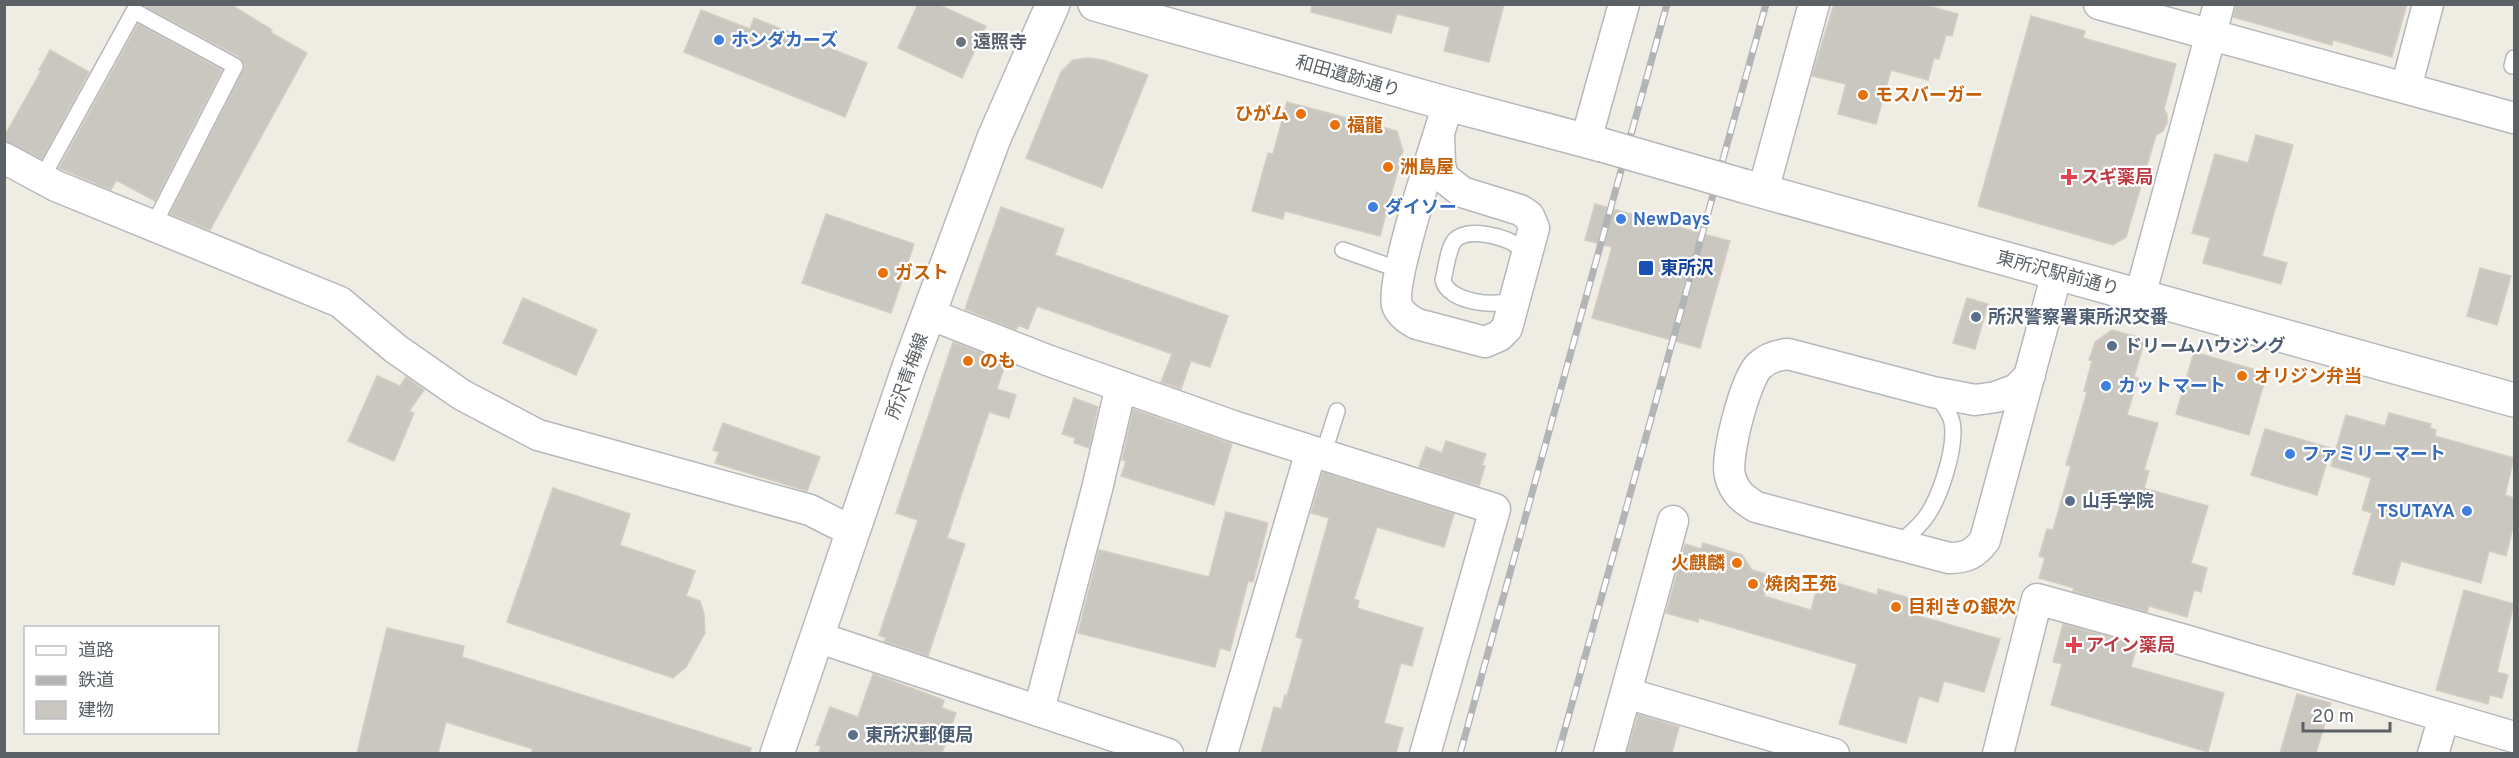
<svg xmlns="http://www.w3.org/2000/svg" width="2519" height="758" font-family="Overpass,'Noto Sans JP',sans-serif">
	<rect width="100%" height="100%" fill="#efece4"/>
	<path fill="#cac7c1" stroke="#d4cec2" stroke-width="1.5" d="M148,4H230L272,30L270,32L307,53L210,230L170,214L245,65L240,57L146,7Z
		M918,4H937L986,26L962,78L898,48Z
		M1312,4H1504L1489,62L1444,51L1450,27L1397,14L1391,33L1311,12Z
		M1834,4H1922L1958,14L1952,36L1946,35L1939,59L1934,58L1928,80L1891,70L1876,124L1838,114L1846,84L1812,76Z
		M2236,4H2407L2392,57L2333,40L2332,45L2233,17Z
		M701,10L750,29L754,18L867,63L845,117L684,52Z
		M2031,16L2085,31L2083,38L2176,64L2164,109L2167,114V123L2163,131L2156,135L2126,237L2113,245L1978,206Z
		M138,24L222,70L155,201L116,180L111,190L59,168Z
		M50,50L89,72L42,159L4,141V137L41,71L39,70Z
		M1088,58L1103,60L1148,75L1102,188L1026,158L1061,72L1073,60Z
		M1287,102L1397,131L1403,151L1380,236L1285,211L1283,219L1252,211L1268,153L1273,154Z
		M2256,135L2293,145L2262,256L2287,263L2281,284L2203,263L2210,238L2192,233L2215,154L2248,163Z
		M1595,204L1730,241L1700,348L1592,318L1612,247L1585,240Z
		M1001,207L1064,229L1055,255L1228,316L1210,367L1191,361L1181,389L1161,382L1172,354L1037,306L1028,329L1018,325L1016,330L965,309Z
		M826,214L914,244L891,313L802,283Z
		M2480,268L2511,276L2497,325L2467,316Z
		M523,298L597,330L576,375L503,343Z
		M1967,298L1988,304L1975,349L1953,343Z
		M2112,330L2145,339L2134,377L2138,378L2127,415L2158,423L2144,470L2149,471L2144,488L2208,506L2191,563L2207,568L2201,592L2194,590L2187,617L2149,606L2147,612L2073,591L2074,588L2039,578L2045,558L2039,556L2047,529L2053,530L2071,466L2066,465L2087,392L2084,391L2092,361L2089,360L2095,342Z
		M953,342L1006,362L997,389L1016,395L1009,418L989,412L947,538L965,544L928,656L884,641L886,638L879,635L918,520L896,513Z
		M2194,352L2267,373L2249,435L2176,414Z
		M377,376L400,386L406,377L424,390L409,411L414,413L394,461L348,441Z
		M1074,398L1098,407L1089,448L1074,443L1075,438L1062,434Z
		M1133,409L1232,444L1214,505L1121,476L1126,461L1122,460Z
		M2389,413L2431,424L2430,428L2436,430L2435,436L2514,458L2505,495L2514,498V523L2506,556L2489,551L2481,583L2401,561L2394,585L2353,574L2372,513L2362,510L2371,478L2331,466L2346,415L2385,426Z
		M723,423L820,457L807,491L715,463L719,452L713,450Z
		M2265,429L2331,448L2317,495L2251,475Z
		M1446,441L1486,454L1482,465L1485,466L1479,486L1419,467L1426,447L1442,453Z
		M1323,472L1454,514L1444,547L1377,527L1354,599L1359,601L1357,608L1423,628L1412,666L1401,663L1384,723L1403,728L1396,753H1261L1274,707L1281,709L1285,695L1287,696L1303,639L1296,637L1329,518L1311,513Z
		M553,488L630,514L620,545L695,571L686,596L700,601L704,614L705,633L686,667L673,678L507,622Z
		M1226,512L1268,523L1253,582L1248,581L1230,651L1220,648L1215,667L1078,633L1099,550L1209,577Z
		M1703,543L1742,555L1752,570L1770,575L1764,596L1811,610L1820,578L1877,595L1878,589L1923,602L1919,616L2000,639L1984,692L1944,681L1938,702L1919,696L1906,743L1839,724L1857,664L1699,618L1698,622L1666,613L1685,544L1701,549Z
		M2464,590L2514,604L2497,672L2508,675L2502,698L2490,695L2488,704L2436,690Z
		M2063,624L2137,645L2131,667L2224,693L2208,752L2051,705L2062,664L2053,662Z
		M387,628L464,646L462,657L751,748L750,753H531L533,749L446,722L438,753H357Z
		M873,674L944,700L942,708L956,713L942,753H819L821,746L816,745L830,707L858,717Z
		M2297,694L2331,703L2316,753H2280Z
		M1638,714L1679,727L1672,753H1627Z"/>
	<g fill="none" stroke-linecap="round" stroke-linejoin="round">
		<defs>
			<path id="service" d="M2512,66L2514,58
				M42,178L134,11L235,66L153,226
				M1343,250L1400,270
				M1516,299C1498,308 1448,303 1443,280C1446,269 1448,248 1455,240C1468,227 1507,236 1520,248C1523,251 1525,255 1526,260
				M1323,455L1337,411
				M1897,545C1905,538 1914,531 1921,523C1939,504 1957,447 1952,422C1950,412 1941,402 1935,394"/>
			<path id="minor" d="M2099,4L2514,118
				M2406,88L2428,4
				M1439,134L1440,164L1443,177L1462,192L1520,210L1529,216L1534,228L1507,328L1499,336L1485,342L1417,324C1409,320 1400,314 1397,305C1390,279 1438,138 1448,104
				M1586,140L1624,4
				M4,158L56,186L340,302L396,349L462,395L538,435L810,510L853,532
				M1763,191L1814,4
				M2140,296L2219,4
				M929,314L1047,360L1233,426L1495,509L1425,754
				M2030,375L2017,389L1996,397L1975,400L1933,392L1788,354C1777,355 1767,358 1759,366C1745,380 1725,457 1730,476C1734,492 1743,499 1756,507L1949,558C1966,558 1975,554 1985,540L2057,273
				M817,637L1168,754
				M1626,693L1834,754
				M1039,710L1097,489L1121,386
				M1222,754L1311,451
				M1609,754L1673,521
				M1998,754L2037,599L2181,639L2514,737
				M2433,754L2444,717"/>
			<path id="tertiary" d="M1095,4L1448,104L1602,145
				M1744,186L2514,400"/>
			<path id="secondary" d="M777,754L909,367L994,138L1053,4"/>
		</defs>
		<use href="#service" stroke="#b5b8bc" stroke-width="18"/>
		<use href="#minor" stroke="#b5b8bc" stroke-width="33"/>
		<use href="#tertiary" stroke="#b5b8bc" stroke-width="36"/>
		<use href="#secondary" stroke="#b6babf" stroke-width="36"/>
		<use href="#service" stroke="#fff" stroke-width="15"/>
		<use href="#minor" stroke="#fff" stroke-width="30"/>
		<use href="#tertiary" stroke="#fff" stroke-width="33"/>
		<use href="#secondary" stroke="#fff" stroke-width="33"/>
		<defs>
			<path id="rail" d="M1460,754L1667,4
				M1558,754L1766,4"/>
		</defs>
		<use href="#rail" stroke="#b3b4b5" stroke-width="7"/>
		<use href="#rail" stroke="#fff" stroke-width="4.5" stroke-dasharray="14" stroke-linecap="butt"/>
		<defs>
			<path id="tertiary-bridge" d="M1602,145L1744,186"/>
		</defs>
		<use href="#tertiary-bridge" stroke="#b5b8bc" stroke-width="36" stroke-linecap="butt"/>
		<use href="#tertiary-bridge" stroke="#fff" stroke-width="33"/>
	</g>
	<g fill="#3f7fe0" stroke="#fff" stroke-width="2">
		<circle cx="719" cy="40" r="6"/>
		<circle cx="1373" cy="207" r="6"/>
		<circle cx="1621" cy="219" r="6"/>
		<circle cx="2106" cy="386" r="6"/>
		<circle cx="2290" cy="454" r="6"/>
		<circle cx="2467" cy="511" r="6"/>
	</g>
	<circle fill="#6b7280" stroke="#fff" stroke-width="2" cx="961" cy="42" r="6"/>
	<g fill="#e8710a" stroke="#fff" stroke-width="2">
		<circle cx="1863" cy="95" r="6"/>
		<circle cx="1301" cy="114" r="6"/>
		<circle cx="1335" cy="125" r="6"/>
		<circle cx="1388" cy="167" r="6"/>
		<circle cx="883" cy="273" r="6"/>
		<circle cx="968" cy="361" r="6"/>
		<circle cx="2242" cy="376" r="6"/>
		<circle cx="1737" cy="563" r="6"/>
		<circle cx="1753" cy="584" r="6"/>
		<circle cx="1896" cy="607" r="6"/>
	</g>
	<g fill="#e0444e" stroke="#fff" stroke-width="2">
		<path d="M2066 168h6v6h6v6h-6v6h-6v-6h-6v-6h6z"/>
		<path d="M2071 636h6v6h6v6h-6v6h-6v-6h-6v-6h6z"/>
	</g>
	<rect fill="#1a4fb4" stroke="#fff" stroke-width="2" x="1638" y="260" width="16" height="16" rx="3"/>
	<g fill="#5c6f8a" stroke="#fff" stroke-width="2">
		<circle cx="1976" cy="317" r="6"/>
		<circle cx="2112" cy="346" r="6"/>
		<circle cx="2070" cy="501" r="6"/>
		<circle cx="853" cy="735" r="6"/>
	</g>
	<g text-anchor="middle" stroke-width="4.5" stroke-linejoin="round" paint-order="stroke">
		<g font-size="18" font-weight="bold" fill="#366cbe" stroke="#fff" text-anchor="start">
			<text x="731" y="46">ホンダカーズ</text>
			<text x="1385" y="213">ダイソー</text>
			<text x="1633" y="225">NewDays</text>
			<text x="2118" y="392">カットマート</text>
			<text x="2302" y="460">ファミリーマート</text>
			<text x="2455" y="517" text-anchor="end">TSUTAYA</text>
		</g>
		<g font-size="18" font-weight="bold" fill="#5b616d" stroke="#fff" text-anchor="start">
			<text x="973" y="48">遠照寺</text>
		</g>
		<g font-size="18" fill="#5c6165" stroke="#fff">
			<text transform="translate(1348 76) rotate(16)" y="6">和田遺跡通り</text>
			<text transform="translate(2058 273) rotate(15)" y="6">東所沢駅前通り</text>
			<text transform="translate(907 376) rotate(-70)" y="6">所沢青梅線</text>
		</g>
		<g font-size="18" font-weight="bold" fill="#c56008" stroke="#fff" text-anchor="start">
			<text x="1875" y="101">モスバーガー</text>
			<text x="1289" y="120" text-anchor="end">ひがム</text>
			<text x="1347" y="131">福龍</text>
			<text x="1400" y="173">洲島屋</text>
			<text x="895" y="279">ガスト</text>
			<text x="980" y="367">のも</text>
			<text x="2254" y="382">オリジン弁当</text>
			<text x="1725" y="569" text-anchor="end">火麒麟</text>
			<text x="1765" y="590">焼肉王苑</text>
			<text x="1908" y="613">目利きの銀次</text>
		</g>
		<g font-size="18" font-weight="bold" fill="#be3a42" stroke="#fff" text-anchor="start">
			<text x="2081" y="183">スギ薬局</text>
			<text x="2086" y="651">アイン薬局</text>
		</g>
		<g font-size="18" font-weight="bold" fill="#164399" stroke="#fff" text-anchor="start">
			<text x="1660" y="274">東所沢</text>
		</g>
		<g font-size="18" font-weight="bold" fill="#4e5e75" stroke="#fff" text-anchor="start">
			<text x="1988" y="323">所沢警察署東所沢交番</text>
			<text x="2124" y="352">ドリームハウジング</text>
			<text x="2082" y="507">山手学院</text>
			<text x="865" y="741">東所沢郵便局</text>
		</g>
	</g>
	<rect width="2519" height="758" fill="none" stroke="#5c6165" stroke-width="12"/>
	<rect x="24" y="626" width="195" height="108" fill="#ffffff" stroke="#bec0c1" stroke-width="1.5"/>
	<rect x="36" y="646" width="30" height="9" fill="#ffffff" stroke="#bec0c1" stroke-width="1.5"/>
	<text x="78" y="656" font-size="18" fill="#5c6165">道路</text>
	<rect x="36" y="676" width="30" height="9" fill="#b3b4b5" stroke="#bec0c1" stroke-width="1.5"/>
	<text x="78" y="686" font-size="18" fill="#5c6165">鉄道</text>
	<rect x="36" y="701" width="30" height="18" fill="#cac7c1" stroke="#bec0c1" stroke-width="1.5"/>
	<text x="78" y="716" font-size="18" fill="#5c6165">建物</text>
	<path d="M2303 722v9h87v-9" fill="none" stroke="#5c6165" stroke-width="3"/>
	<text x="2312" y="722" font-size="18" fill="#5c6165" stroke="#ffffff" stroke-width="4.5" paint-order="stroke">20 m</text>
</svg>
